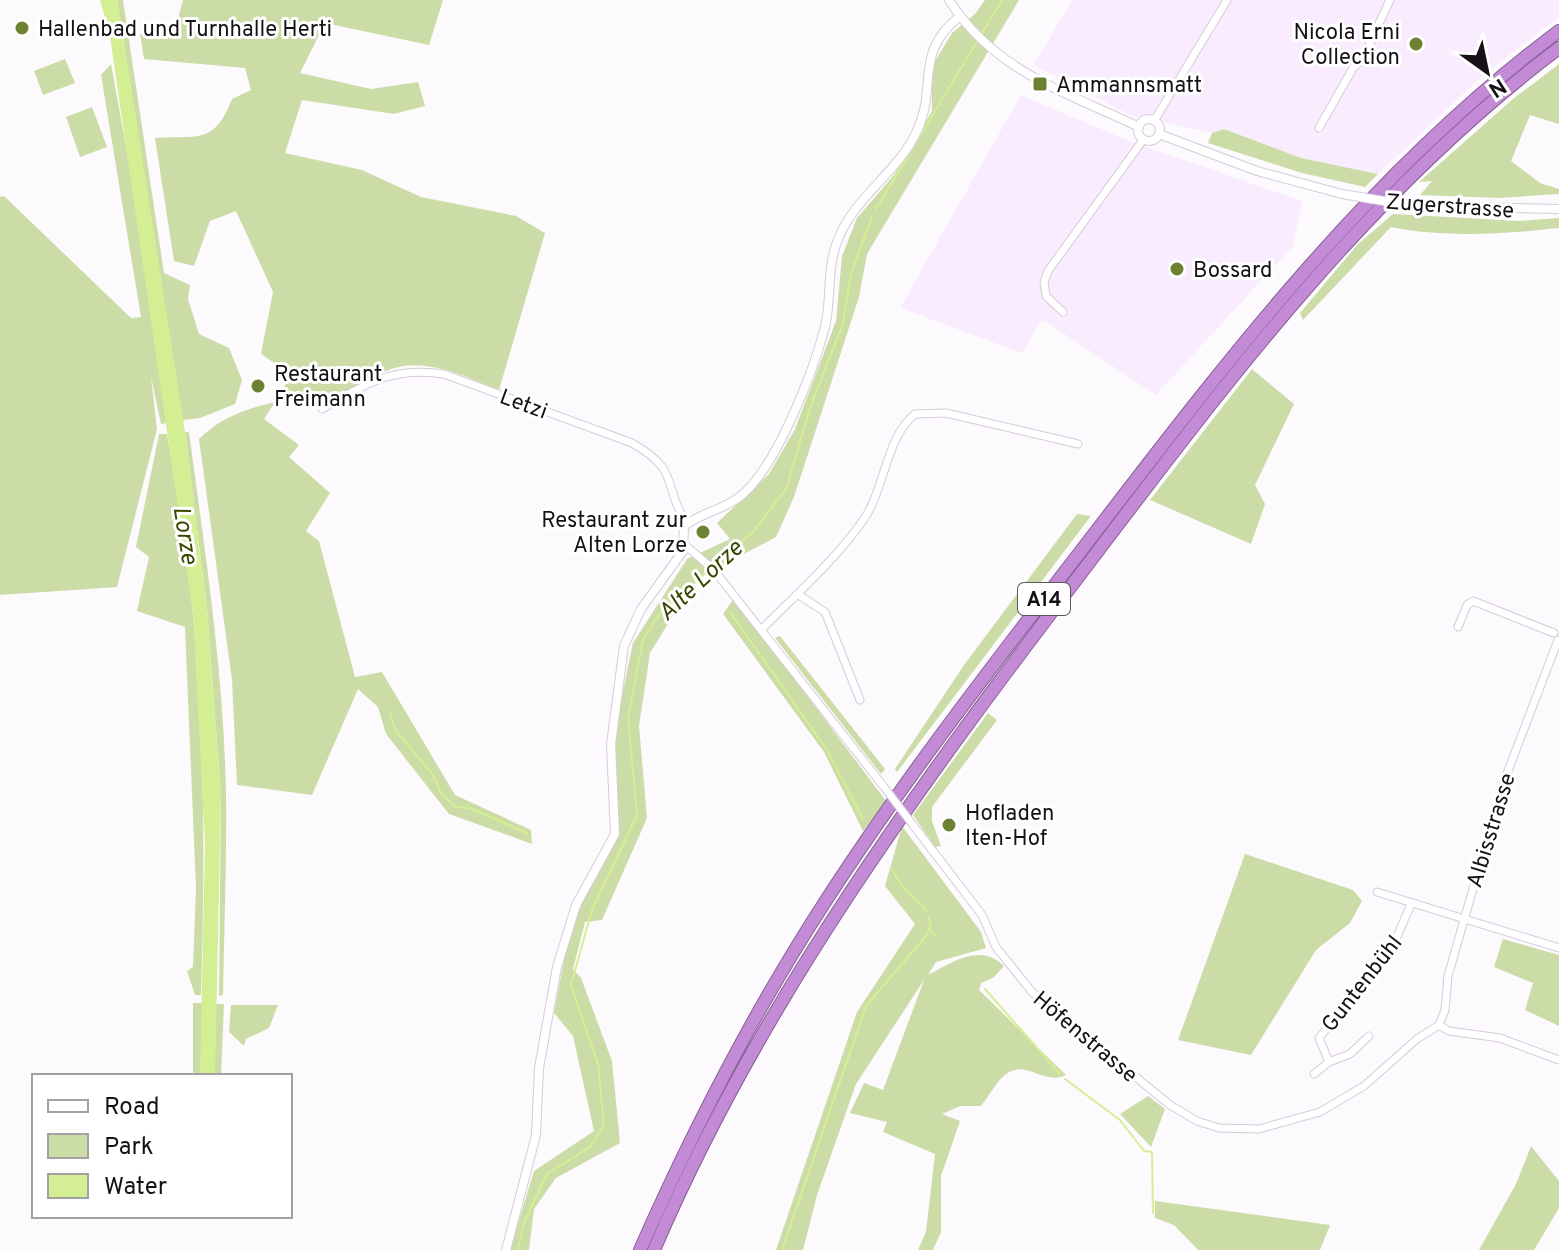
<svg xmlns="http://www.w3.org/2000/svg" width="1559" height="1250" font-family="Overpass,sans-serif">
	<rect width="100%" height="100%" fill="#fcfafd"/>
	<path fill="#faecff" d="M1072,0H1559V17L1482,76L1378,174L1301,158L1224,129L1212,133L1132,116L1034,65Z
		M1021,95L1129,141L1302,201L1293,246L1156,395L1042,319L1022,353L900,308Z"/>
	<path fill="#ccdca7" d="M117,0H123L164,273L190,285L188,299L199,334L229,348L242,380L235,404L200,418L182,420Z
		M183,0H443L429,45L325,23L300,73L371,89L418,82L425,106L394,114L302,100L285,153L362,170L421,197L516,216L545,233L499,390C463,376 424,355 386,371C363,381 342,395 318,402L282,391L291,374L261,354L273,292L236,211L210,221L194,266L174,261L155,138C199,135 214,145 232,99L251,90L245,68L144,59L140,34L174,33Z
		M985,0H1019L867,254L859,297L794,497L776,537L695,580L650,653L639,726L647,818L602,920L585,922L573,969L581,978L612,1061L620,1143L556,1178L534,1209L529,1250H510L534,1171L594,1131L573,1036L554,1013L569,934L598,867L619,837L614,734L633,643L687,559L730,539L717,523L769,474L795,429L836,321L842,256L857,218L894,175L932,111L931,68L952,33L975,14Z
		M65,59L75,83L43,95L34,71Z
		M111,64L129,163L167,423L161,424L151,377L157,429L117,587L0,595V197L4,196L131,318L141,317L101,75Z
		M1559,64V124L1530,115L1511,161L1540,183L1559,189V194L1500,198L1420,195L1432,181L1419,182L1513,99Z
		M92,107L107,147L80,157L66,117Z
		M1224,129L1301,158L1378,174L1365,187L1302,173L1208,143L1212,133Z
		M1393,214L1520,221L1559,218V228C1505,234 1444,238 1391,227L1303,320L1300,313L1358,244Z
		M1252,369L1294,404L1255,485L1265,504L1251,544L1150,500Z
		M275,402L264,419L299,445L289,457L330,493L306,531L319,541L355,677L382,672L455,795L531,830L532,844L449,814L386,734L378,707L358,689L312,795L237,785L232,680L199,439C221,417 245,409 275,402Z
		M185,432H189C205,552 224,673 226,795C227,861 224,929 223,995L219,996L221,796L207,609Z
		M159,434H167C177,494 188,555 193,615C205,742 205,868 201,995H195L187,971L193,967L196,888L185,627L137,611L149,557L136,547Z
		M1077,514L1091,516L897,772L895,769L964,665Z
		M734,598L886,801L863,831L824,752L723,614Z
		M780,636L885,769L881,774L775,638Z
		M988,713L997,720L932,807V821L941,846L935,847L913,815Z
		M902,826L981,932L986,948L936,962L928,975C951,963 980,942 1004,966L993,978L981,983L979,990L1066,1075C1044,1086 1024,1058 1005,1075C996,1082 989,1096 981,1106H960L942,1114L960,1121L941,1176V1232L933,1250H918L926,1232L935,1154L883,1132L887,1122L850,1113L864,1083L883,1090L924,980L856,1084L817,1195L803,1250H776L857,1012L915,924L885,886Z
		M1245,854L1353,890L1362,901L1350,923L1316,950L1251,1055L1178,1040Z
		M1503,939L1559,955V1026L1525,1010L1533,983L1494,967Z
		M193,1003L224,1004L221,1076H193Z
		M231,1005H278L269,1028L246,1039L244,1046L229,1032Z
		M1148,1096L1165,1109L1151,1147L1120,1114Z
		M1531,1146L1559,1181V1208L1534,1250H1479L1516,1184Z
		M1155,1201L1330,1225L1320,1250H1198L1174,1225L1155,1218Z"/>
	<path fill="#d4ef93" d="M100,0H117L124,41L185,432L207,609L221,796L215,1076H200L205,843L193,612L110,36Z"/>
	<g fill="none" stroke-linecap="round" stroke-linejoin="round">
		<path stroke="#d4ef93" stroke-width="2" d="M982,33L1002,0
			M876,209L979,38
			M730,612L827,750L863,819
			M390,714L396,731L433,775L441,793L456,807L470,808L527,833
			M892,869L901,884L926,910
			M929,928L936,937
			M985,989L1060,1074
			M1065,1079L1120,1120L1144,1151L1152,1152L1153,1213
			M518,1250L523,1225L547,1174L590,1147L604,1125L598,1064L571,985L592,910L637,815L628,718L643,640L660,613L753,532L786,489L811,405L843,324L851,273L872,217
			M782,1250L866,1006L926,936L931,925L928,917"/>
		<defs>
			<path id="minor" d="M1154,121L1227,0
				M1319,128L1353,68L1362,60L1390,0
				M1063,312L1046,296L1044,282L1048,271L1143,140
				M322,409C367,384 391,366 444,374L632,443C681,471 662,484 686,523
				M685,545L714,570L884,787
				M797,594L825,612L860,700
				M1458,627L1467,605L1473,601L1554,633
				M762,629C795,596 838,557 864,519C885,488 886,437 915,414L946,413L1078,444
				M913,825L982,915L996,947L1032,992L1170,1105L1197,1121L1219,1128L1259,1129L1320,1112L1364,1086L1417,1039L1439,1025L1445,1010L1448,976L1503,784L1558,640
				M1377,892L1559,948
				M1439,1025L1449,1031L1500,1038L1559,1060
				M1369,1036L1350,1054L1329,1062L1319,1038L1393,946L1411,904
				M1314,1074L1329,1062"/>
			<path id="tertiary" d="M949,0C995,72 1066,92 1139,127
				M1138 130a11 11 0 1 1 22 0a11 11 0 1 1-22 0Z
				M1159,134L1257,171L1342,194
				M1414,206L1559,209
				M506,1250L536,1135L539,1068L557,967L576,905L615,834L611,744L624,646L641,609L683,551L684,526C699,514 721,510 738,498C775,472 813,372 825,327C832,298 826,266 839,237C856,196 898,172 917,131C938,86 913,53 960,16"/>
			<path id="motorway" d="M640,1250C693,1130 753,1013 825,902C907,775 1001,655 1094,534C1233,353 1374,169 1559,31
				M654,1250C762,997 923,781 1088,564C1229,378 1371,189 1559,48"/>
		</defs>
		<use href="#minor" stroke="#d6cadb" stroke-width="9"/>
		<use href="#tertiary" stroke="#d6cadb" stroke-width="10"/>
		<use href="#motorway" stroke="#866093" stroke-width="14"/>
		<use href="#minor" stroke="#fff" stroke-width="7"/>
		<use href="#tertiary" stroke="#fff" stroke-width="8"/>
		<use href="#motorway" stroke="#c38bd6" stroke-width="12"/>
		<defs>
			<path id="minor-bridge" d="M884,787L913,825"/>
			<path id="tertiary-bridge" d="M1342,194L1414,206"/>
		</defs>
		<use href="#minor-bridge" stroke="#d6cadb" stroke-width="9" stroke-linecap="butt"/>
		<use href="#tertiary-bridge" stroke="#d6cadb" stroke-width="10" stroke-linecap="butt"/>
		<use href="#minor-bridge" stroke="#fff" stroke-width="7"/>
		<use href="#tertiary-bridge" stroke="#fff" stroke-width="8"/>
	</g>
	<g fill="#6d8132" stroke="#fff" stroke-width="3">
		<circle cx="22" cy="28" r="8"/>
		<circle cx="1416" cy="44" r="8"/>
		<rect x="1032" y="76" width="16" height="16" rx="4"/>
		<circle cx="1177" cy="269" r="8"/>
		<circle cx="258" cy="386" r="8"/>
		<circle cx="703" cy="532" r="8"/>
		<circle cx="949" cy="825" r="8"/>
	</g>
	<g text-anchor="middle" stroke-width="6" stroke-linejoin="round" paint-order="stroke">
		<rect fill="#fff" stroke="#5b585c" stroke-width="2" x="1018" y="583" width="52" height="32" rx="6"/>
		<g font-size="20" font-weight="bold" fill="#151116">
			<text x="1044" y="606">A14</text>
		</g>
		<g font-size="22" fill="#151116" stroke="#fff" text-anchor="start">
			<text x="38" y="36">Hallenbad und Turnhalle Herti</text>
			<text x="1400" y="39" text-anchor="end">Nicola Erni<tspan x="1400" dy="25">Collection</tspan></text>
			<text x="1056" y="92">Ammannsmatt</text>
			<text x="1193" y="277">Bossard</text>
			<text x="274" y="381">Restaurant<tspan x="274" dy="25">Freimann</tspan></text>
			<text x="687" y="527" text-anchor="end">Restaurant zur<tspan x="687" dy="25">Alten Lorze</tspan></text>
			<text x="965" y="820">Hofladen<tspan x="965" dy="25">Iten-Hof</tspan></text>
		</g>
		<g font-size="22" fill="#151116" stroke="#fff">
			<text transform="translate(1450 205) rotate(4)" y="8">Zugerstrasse</text>
			<text transform="translate(524 403) rotate(20)" y="8">Letzi</text>
			<text transform="translate(1490 830) rotate(-73)" y="8">Albisstrasse</text>
			<text transform="translate(1361 983) rotate(-52)" y="8">Guntenbühl</text>
			<text transform="translate(1086 1036) rotate(40)" y="8">Höfenstrasse</text>
		</g>
		<g font-size="24" font-style="italic" fill="#384700" stroke="#fff">
			<text transform="translate(186 535) rotate(81)" y="8">Lorze</text>
			<text transform="translate(700 580) rotate(-43)" y="8">Alte Lorze</text>
		</g>
	</g>
	<rect x="32" y="1074" width="260" height="144" fill="#ffffff" stroke="#a1a0a2" stroke-width="2"/>
	<rect x="48" y="1100" width="40" height="12" fill="#ffffff" stroke="#a1a0a2" stroke-width="2"/>
	<text x="104" y="1114" font-size="24" fill="#151116">Road</text>
	<rect x="48" y="1134" width="40" height="24" fill="#ccdca7" stroke="#a1a0a2" stroke-width="2"/>
	<text x="104" y="1154" font-size="24" fill="#151116">Park</text>
	<rect x="48" y="1174" width="40" height="24" fill="#d4ef93" stroke="#a1a0a2" stroke-width="2"/>
	<text x="104" y="1194" font-size="24" fill="#151116">Water</text>
	<g transform="translate(1487 72) rotate(147)" stroke="#ffffff" stroke-width="6" paint-order="stroke">
	<path d="M0-6L14 30L0 20L-14 30Z" fill="#151116"/>
	<text y="-12" font-size="22" font-weight="bold" text-anchor="middle" fill="#151116">N</text>
	</g>
</svg>
